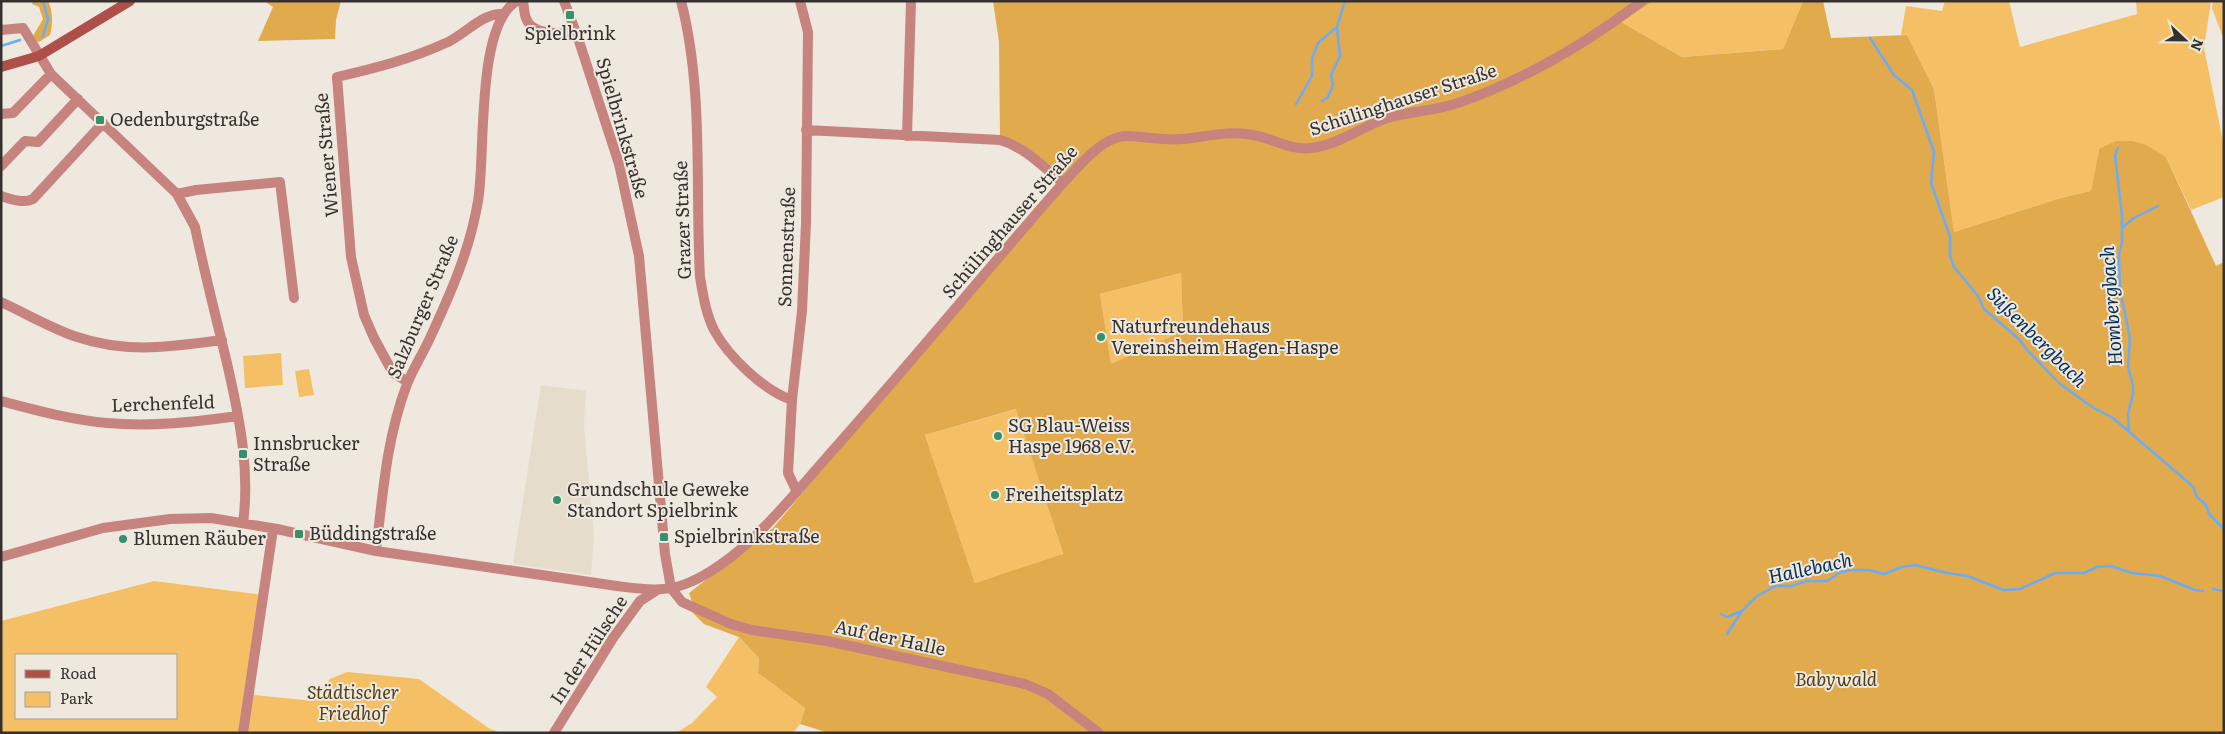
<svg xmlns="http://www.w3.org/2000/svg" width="2225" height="734" font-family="Literata,serif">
	<rect width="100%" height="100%" fill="#eee8df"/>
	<path fill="#e6dccc" d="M541,385L586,391L584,426L594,536L591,575L513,564Z"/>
	<path fill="#f5c065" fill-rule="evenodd" d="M1654,1H1803L1783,49L1682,57L1621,22Z
		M1945,1H2009L2020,47L2137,14L2136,1H2211L2204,48L2224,146V197L2191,210L2166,157L2099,149L2091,191L2061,198L1954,232L1934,89L1907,35H1901L1906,6L1942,11Z
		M2213,1H2224V40L2212,8Z
		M1181,273L1183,331L1111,365L1100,294Z
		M281,353L283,385L245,388L243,356Z
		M309,369L314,395L299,397L295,371Z
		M1017,409L1063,555L975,583L925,435Z
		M154,581L263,595L244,733H1V621ZM16,655H176V718H16Z
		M739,637L759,658L758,673L805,708L800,724L793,733H676L692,723L717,697L706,687Z
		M347,672L419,679L490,729L502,733H247L253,695L314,701L330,679Z"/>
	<path fill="#e1ab4d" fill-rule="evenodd" d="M33,1H48C53,11 53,24 50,35L39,42L34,40L33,36L43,19L39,7L32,4Z
		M264,1H341L336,20L335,39L258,41L273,7Z
		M993,1H1654L1621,22L1682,57L1783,49L1803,1H1823L1831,38L1907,35L1934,89L1954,232L2061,198L2091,191L2099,149L2116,141H2132L2146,145L2166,157L2216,266L2224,262V733H829L800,724L805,708L758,673L759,658L739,637L704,624L689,609L692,602L689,593L773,528L1063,183L1000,140L999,42ZM1181,273L1183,331L1111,364L1100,294ZM1016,409L1063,554L975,583L925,435Z"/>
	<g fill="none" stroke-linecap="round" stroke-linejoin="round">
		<path stroke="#6bacf6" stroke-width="2.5" d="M43,1L48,19L43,36
			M1870,38L1894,75L1912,90L1934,152L1931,183L1950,237V256L1954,267L1978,296L1984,309L2019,339L2027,350L2059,383L2092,407L2113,418L2189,483L2194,488L2196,496L2206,505L2209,514L2224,529
			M1,46L20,40
			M1322,101L1328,97L1333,85L1331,75L1340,56L1337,27L1345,1
			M1296,104L1312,76V59L1318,43L1337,27
			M2118,148L2115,155L2122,216V242L2119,255L2120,289L2130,338L2128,367L2133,385V394L2128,414L2129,432
			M2123,227L2134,218L2158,206
			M2213,589L2224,591
			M1721,614L1727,617L1742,611
			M1727,634L1742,611L1756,597L1775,586H1791L1807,581H1827L1841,572L1852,570H1869L1884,574L1902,567L1915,565L1947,573L1967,576L2004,590L2020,589L2055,573H2084L2097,567L2111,566L2132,573L2160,576L2195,590L2203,591"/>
		<path stroke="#c7847e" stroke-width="10" d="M523,1C524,7 524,13 526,18C532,37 561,32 577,35
			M564,1L577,35L619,164L639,256L665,554L671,588L682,602L731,624L752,630L827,641L1025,684L1048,694L1099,733
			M681,1C704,90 695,186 700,277C703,295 706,314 714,330C728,356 764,391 792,400
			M1,30L23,28L51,74L177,194L195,227C205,276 218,324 229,372C240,421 250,472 243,523
			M1,114L13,113L51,74
			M806,130L1000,140C1025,147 1043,167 1063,183
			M907,136L911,1
			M1,166L25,141L38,142L78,99
			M177,194L196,190L280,182L294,298
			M1,196C11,199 23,204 33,199L103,123
			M1,302C25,313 49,327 74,336C126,354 169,347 222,340
			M408,382L393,373L374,338L364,315L351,257L337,77C376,68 411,59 448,42C465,34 483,13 502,14
			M1,401C36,410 71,420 107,423C151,427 195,422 238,416
			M797,492L788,473L792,400L802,311L806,223L808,32L800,1
			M376,551C383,493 386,440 407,384C413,369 422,355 429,340C450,295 470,250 478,201C486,157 475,25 517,1
			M1,557L103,528L170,519L211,518L277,529L376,551L617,586C641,589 665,593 688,583C745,559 794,494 834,449C912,361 986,271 1063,183C1078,167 1102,137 1125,136C1144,136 1163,141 1182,139C1205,137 1229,130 1253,135C1272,138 1291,151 1311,148C1339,145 1362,126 1388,118C1411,111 1435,111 1458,103C1524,80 1587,43 1642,1
			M243,733L273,529
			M554,733L613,638L640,601L657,590"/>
		<path stroke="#af4f4a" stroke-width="10" d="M1,67L39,56L130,1"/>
	</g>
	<g fill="#349169" stroke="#eee8df" stroke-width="2">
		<rect x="565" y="10" width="10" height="10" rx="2.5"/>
		<rect x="95" y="115" width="10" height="10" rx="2.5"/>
		<circle cx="1101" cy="337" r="5"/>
		<circle cx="998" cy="436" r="5"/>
		<rect x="238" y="449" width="10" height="10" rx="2.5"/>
		<circle cx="995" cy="495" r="5"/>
		<circle cx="557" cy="500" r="5"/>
		<rect x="294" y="529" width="10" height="10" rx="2.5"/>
		<rect x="659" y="532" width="10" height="10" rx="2.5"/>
		<circle cx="123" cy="539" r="5"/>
	</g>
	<g text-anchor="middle" stroke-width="4" stroke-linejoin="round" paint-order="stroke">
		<g font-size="18" fill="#34312e" stroke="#eee8df" text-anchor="start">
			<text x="570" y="40" text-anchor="middle">Spielbrink</text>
			<text x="110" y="126">Oedenburgstraße</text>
			<text x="1111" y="333">Naturfreundehaus<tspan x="1111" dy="21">Vereinsheim Hagen-Haspe</tspan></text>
			<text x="1008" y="432">SG Blau-Weiss<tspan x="1008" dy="21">Haspe 1968 e.V.</tspan></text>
			<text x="253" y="450">Innsbrucker<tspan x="253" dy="21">Straße</tspan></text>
			<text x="567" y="496">Grundschule Geweke<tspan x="567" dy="21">Standort Spielbrink</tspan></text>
			<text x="1005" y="501">Freiheitsplatz</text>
			<text x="309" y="540">Büddingstraße</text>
			<text x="674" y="543">Spielbrinkstraße</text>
			<text x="133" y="545">Blumen Räuber</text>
		</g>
		<g font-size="18" fill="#34312e" stroke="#eee8df">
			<text transform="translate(1403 100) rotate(-18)" y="6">Schülinghauser Straße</text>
			<text transform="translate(622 128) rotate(74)" y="6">Spielbrinkstraße</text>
			<text transform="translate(327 155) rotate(-95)" y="6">Wiener Straße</text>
			<text transform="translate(683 220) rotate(-92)" y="6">Grazer Straße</text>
			<text transform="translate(1010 222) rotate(-49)" y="6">Schülinghauser Straße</text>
			<text transform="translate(787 247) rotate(-88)" y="6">Sonnenstraße</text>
			<text transform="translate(423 307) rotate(-67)" y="6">Salzburger Straße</text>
			<text transform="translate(163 404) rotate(-2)" y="6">Lerchenfeld</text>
			<text transform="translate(890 638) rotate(12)" y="6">Auf der Halle</text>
			<text transform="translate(589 650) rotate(-57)" y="6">In der Hülsche</text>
		</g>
		<g font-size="18" font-style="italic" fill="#523c14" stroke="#eee8df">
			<text x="1836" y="686">Babywald</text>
			<text x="353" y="699">Städtischer<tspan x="353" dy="21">Friedhof</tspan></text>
		</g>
		<g font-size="19" font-style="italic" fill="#002f5c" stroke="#eee8df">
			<text transform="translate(2111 306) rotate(-94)" y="7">Hombergbach</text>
			<text transform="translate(2037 337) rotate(45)" y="7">Süßenbergbach</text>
			<text transform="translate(1810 568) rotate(-12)" y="7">Hallebach</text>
		</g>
	</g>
	<rect width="2225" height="734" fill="none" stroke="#34312e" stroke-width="5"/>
	<rect x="15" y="654" width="162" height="65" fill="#eee8df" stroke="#a49f98"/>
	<rect x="25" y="670" width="25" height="8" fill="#af4f4a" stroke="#a49f98"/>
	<text x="60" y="679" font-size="15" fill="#34312e">Road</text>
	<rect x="25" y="692" width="25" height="15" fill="#f5c065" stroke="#a49f98"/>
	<text x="60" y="704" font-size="15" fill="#34312e">Park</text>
	<g transform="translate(2185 40) rotate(112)" stroke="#eee8df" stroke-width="4" paint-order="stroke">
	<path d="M0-4L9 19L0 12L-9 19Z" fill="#34312e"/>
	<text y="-8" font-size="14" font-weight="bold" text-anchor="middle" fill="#34312e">N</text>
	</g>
</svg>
